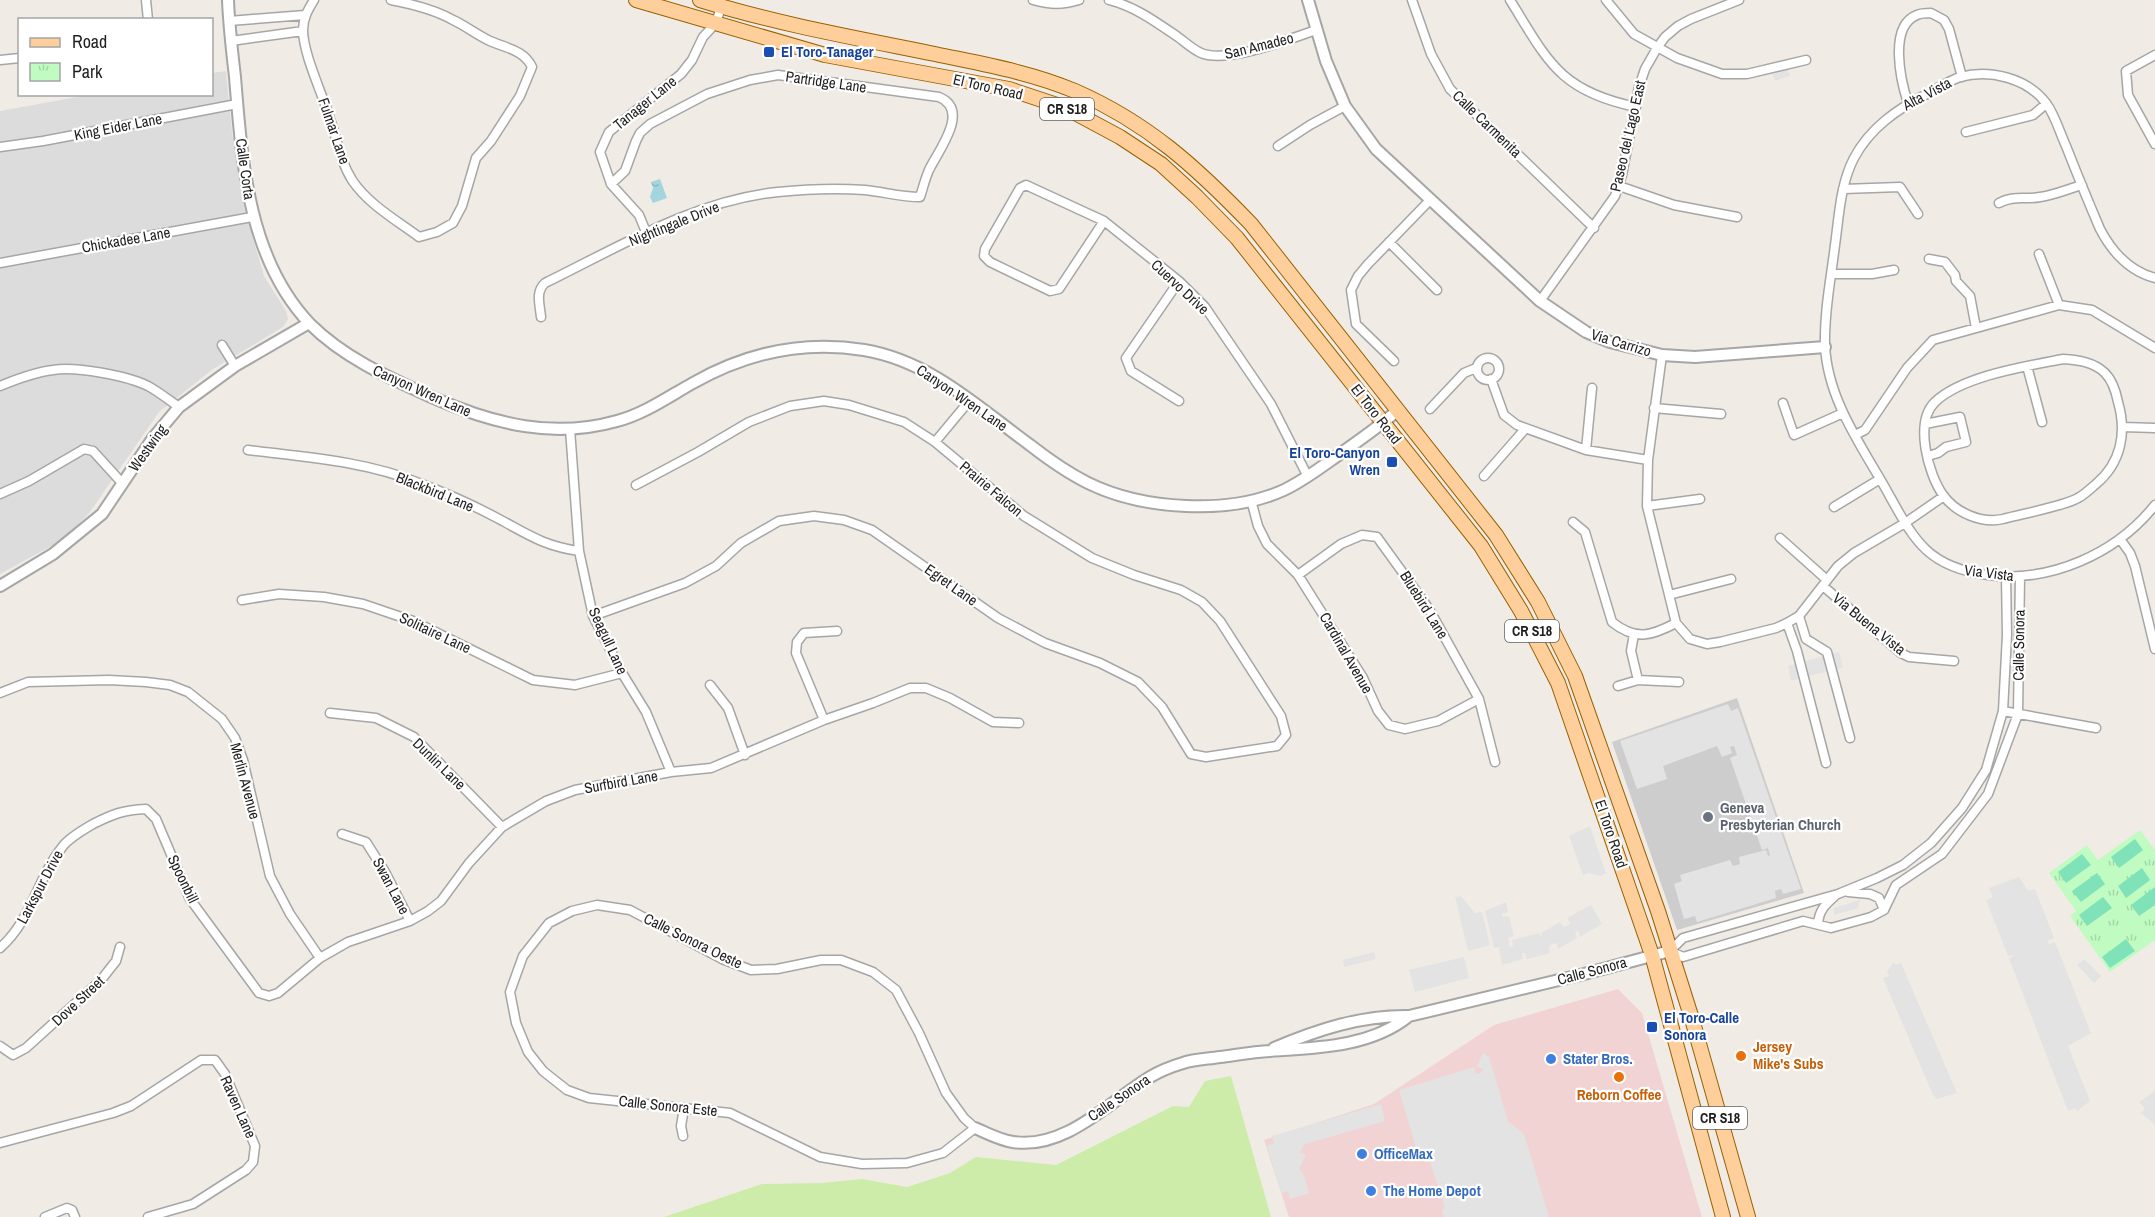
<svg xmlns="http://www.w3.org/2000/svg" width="2155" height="1217" font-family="'Archivo Narrow',sans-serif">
	<defs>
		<pattern id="park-tufts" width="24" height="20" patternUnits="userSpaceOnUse" patternTransform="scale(1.5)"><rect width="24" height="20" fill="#c0fbc2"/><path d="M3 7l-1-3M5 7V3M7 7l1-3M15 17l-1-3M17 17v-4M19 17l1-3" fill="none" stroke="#a5d7a6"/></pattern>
		<pattern id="water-ripples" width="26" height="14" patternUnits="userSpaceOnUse" patternTransform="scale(1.5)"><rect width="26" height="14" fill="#a3d4df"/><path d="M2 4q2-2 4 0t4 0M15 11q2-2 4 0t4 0" fill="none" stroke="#8cb6bf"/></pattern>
	</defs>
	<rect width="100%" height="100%" fill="#f0ece5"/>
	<path fill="#dddcdc" d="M226,71L232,132L244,207L264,276L286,311L288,319L283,327L213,369L159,412L90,512L73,530L55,544L0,574V111L88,95L212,94V73Z"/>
	<path fill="#f1d3d3" d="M1618,989L1642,1013L1702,1217H1289L1264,1140L1374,1104L1494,1025Z"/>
	<path fill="#cdcdcd" d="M1737,698L1804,893L1677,930L1612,742Z"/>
	<path fill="#cdeca9" d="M1231,1076L1271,1217H664L762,1184L822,1183L862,1179L907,1187L950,1173L976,1157L1056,1165L1173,1106L1189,1107L1205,1081Z"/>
	<path fill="url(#park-tufts)" d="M2140,830L2155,850V940L2110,972L2070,916L2076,911L2049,873L2087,845L2098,860Z"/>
	<path fill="#80e2b8" d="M2135,839L2143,850L2119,868L2111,857Z
		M2082,854L2091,865L2066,883L2058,872Z
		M2142,868L2150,880L2126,898L2118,886Z
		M2097,873L2105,884L2081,902L2072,891Z
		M2155,887V905L2139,916L2131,905Z
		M2103,897L2112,908L2087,926L2079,915Z
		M2126,939L2135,951L2110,968L2102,957Z"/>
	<path fill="#e3e3e3" d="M1788,68L1790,76L1775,81L1772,73Z
		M1839,652L1843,667L1791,681L1788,666Z
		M1728,704L1731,711L1738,708L1801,889L1783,894L1781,889L1775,891L1776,898L1697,922L1695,916L1684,919L1674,884L1682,881L1680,875L1730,860L1733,866L1740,864L1739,857L1766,850L1768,856L1770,855L1768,848L1762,850L1730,758L1737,755L1734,746L1730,747L1732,753L1722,757L1717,746L1663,766L1667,779L1637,789L1620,741Z
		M1590,826L1606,873L1600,876L1589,873L1583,875L1569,836Z
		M2019,877L2028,891L2035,889L2054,938L2048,941L2049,944L2055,942L2091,1033L2068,1046L2090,1101L2077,1111L2075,1108L2068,1111L2009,958L2015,955L2008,956L1986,900L1993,897L1989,888Z
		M1461,896L1475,913L1482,912L1490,945L1468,951L1455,897Z
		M1860,900L1858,908L1834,915V908Z
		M1506,902L1508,912L1502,914L1503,917L1509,916L1514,936L1508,938L1510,947L1513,946L1512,940L1539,933L1542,939L1541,933L1560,922L1564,927L1570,924L1567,918L1591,905L1602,924L1580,937L1578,931L1575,932L1577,938L1558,949L1556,943L1552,944L1549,947L1550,953L1527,959L1525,953H1522L1523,959L1502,965L1499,949L1501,947L1494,948L1485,911Z
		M1374,952L1376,959L1344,967L1343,960Z
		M1464,957L1469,978L1415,992L1409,970Z
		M2084,959L2101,976L2094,983L2077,965Z
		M1894,962L1896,965L1901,963L1957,1093L1937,1099L1933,1095L1883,978L1889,976L1887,971Z
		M1483,1053L1489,1057L1508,1121L1524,1134L1549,1217H1444L1442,1210L1445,1208L1430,1162L1426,1163L1424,1156L1416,1148L1399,1090L1474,1067L1476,1074L1481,1073L1483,1069L1477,1066Z
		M2155,1091V1125L2141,1113L2145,1109L2139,1102Z
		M1381,1104L1385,1121L1305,1144L1300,1152L1306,1155L1299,1169L1303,1173L1309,1193L1290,1199L1288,1191L1281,1193L1267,1145L1274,1144L1272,1136Z"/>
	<path fill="url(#water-ripples)" d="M660,179L667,198L653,203L650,197L653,188L651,182Z"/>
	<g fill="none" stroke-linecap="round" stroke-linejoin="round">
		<defs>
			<path id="minor" d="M146,0L148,20
				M314,0C308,10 303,18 303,30C303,54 323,95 330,119C337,139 340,161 352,180C368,204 396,220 419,237L437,232L453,223L462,206L476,158L491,141L520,96L532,67C524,50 506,48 490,41C477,35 466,26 453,20C434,9 412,4 391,0
				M1033,0C1051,5 1062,5 1079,0
				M1109,0C1136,7 1156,22 1178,37C1185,42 1192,49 1201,53C1227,64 1289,39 1316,30
				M1412,0L1431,54L1450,89L1594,228
				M1510,0C1548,61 1559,91 1636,107
				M1606,0L1634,34L1677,58L1722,74H1747L1806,60
				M229,21L305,15
				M231,41L303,31
				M2155,55L2126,71L2128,95L2155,144
				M0,60L20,58
				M1908,103C1901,82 1888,26 1917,15C1921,13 1927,13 1931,13L1944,20L1949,29L1962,77
				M1966,132L2033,115L2046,104
				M1278,146L1310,125L1345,106
				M0,147L43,141L237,104
				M1619,186L1674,205L1737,217
				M1843,189L1900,187L1918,214
				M1999,203C2013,195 2025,200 2040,197C2054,195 2068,189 2082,185
				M1104,221L1059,289L1050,291L990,262L984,256L985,249L1020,188L1026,185L1104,221L1179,281L1205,307L1271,404L1308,477
				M646,232L639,215L611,184L600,152L609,132L681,74L692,60L703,37L716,23L721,7
				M1389,242L1437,290
				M2039,254L2059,305
				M1929,259L1945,262L1955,275L1956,281L1970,296L1976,328
				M0,263L252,217
				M1831,274H1872L1894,270
				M2155,278C2129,271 2112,252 2100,229C2088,201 2077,174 2066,146C2060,133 2055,115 2046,103C2027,78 1990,69 1960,77C1949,81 1938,88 1927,94C1897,109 1870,128 1854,158C1840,185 1839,217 1835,245C1831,278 1824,312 1825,345C1827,396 1858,441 1883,484C1912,535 1923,567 1988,575C2050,583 2116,554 2155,505
				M1179,281L1126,358L1131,371L1179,401
				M1540,301L1615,196L1622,175L1639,87L1645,69L1657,48L1665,37L1678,26L1691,19L1739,0
				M541,317C540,305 535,292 545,283C619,247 695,200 778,192C807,189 837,188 865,190C884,192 901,197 920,197C923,188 925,179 929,170C938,151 971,110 939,97L778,75L750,80L707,94L650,124L640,133L636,141L625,171L611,184
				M222,345L235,366
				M1662,355L1648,460L1647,506L1676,623L1690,639L1707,644L1720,642L1776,628L1787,623L1799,616L1838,566L1854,553L1905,523L1944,496
				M1477 369a11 11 0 1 1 22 0a11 11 0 1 1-22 0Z
				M2063,359C2078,360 2094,362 2105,373C2113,381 2116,392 2118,402C2127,433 2121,463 2096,484C2090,489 2084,495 2078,498C2065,506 2021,514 2003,519C1982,524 1956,513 1943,495C1928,474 1914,422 1935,402C1962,376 2027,366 2063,359Z
				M1394,361L1356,324L1351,290L1358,276L1368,264L1430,200
				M2027,366L2042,422
				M1491,379L1504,415L1517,425L1586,450L1648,460
				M0,386C17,379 35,372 53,370C76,366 128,376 148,386C159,392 169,400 179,407
				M1783,403L1794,435L1843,413
				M1654,408L1721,414
				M1430,409L1464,373L1476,368
				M1925,424L1960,417L1966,442L1946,447L1938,453L1928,456
				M2123,427L2155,428
				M570,429L579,551L593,616L622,673L646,712L671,772
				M1855,435L1865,430L1907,368L1933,340L2059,305L2092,310L2155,348
				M935,442L970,400
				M248,450C304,457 366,461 419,483C446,493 473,505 499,519C529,535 544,546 579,551
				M1586,450L1592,388
				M1484,476L1525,429
				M0,494L29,481L84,449L93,451L123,484
				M1251,500L1258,526L1267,544L1298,575L1363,678L1378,711L1389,725L1405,729L1438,721L1479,699
				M1647,506L1700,499
				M1834,507L1880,479
				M1573,522L1585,532L1612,622C1636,641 1651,636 1676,623
				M1780,538L1827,580
				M2120,539L2130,553L2135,566L2155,649
				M1298,575L1341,544L1362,535L1377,537L1429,609L1479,699L1495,762
				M2006,577L2007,635L2003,711L1986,770L1962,808L1931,843L1903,865L1877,878L1838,894L1683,938L1670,951L1683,957L1803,921L1831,928L1871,917L1884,910L1896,885L1942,854L1988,794L2018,714L2020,576
				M1823,586L1901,653L1909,657L1954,661
				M1669,595L1731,579
				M242,600L279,594L324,597L363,604L413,621L533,680L575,685L622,673
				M593,616L685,583L716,566L741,543L779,521L814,516L844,520L872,530L998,618L1045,643L1100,663L1138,682L1162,707L1191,754L1206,757L1277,746L1286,735L1281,716L1220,621L1202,602L1181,590L1134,575L1092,558L1024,516L935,442L904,422L849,405L824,401L790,406L749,422L698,452L636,485
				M1799,616L1806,639L1827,652L1850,738
				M1787,623L1797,651L1826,763
				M1634,634L1631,651L1638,680
				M710,685L728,708L745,755
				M1618,686L1638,680L1679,682
				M0,693L28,682L109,680L146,682L170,685L188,692L222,719L235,738L243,760L270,876L290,914L320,958
				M2003,711L2096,728
				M330,713L376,718L414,737L502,827
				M824,720L796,653L797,642L804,633L837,631
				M342,834L366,842L385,872L410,921
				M1848,892L1870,894L1879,898L1884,910
				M597,905L630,910L722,959L751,970L777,969L821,960H841L873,972L896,990L919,1033L946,1093L964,1118L975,1128L943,1153L907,1163L862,1164L820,1157L730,1113L589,1098L567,1090L543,1071L528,1052L516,1023L510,992L523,956L549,923L572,911Z
				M1818,924C1819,910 1825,905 1835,896
				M0,948C32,920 37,878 63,846C70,837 83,830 93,824C113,814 123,810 146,809L156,819L190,899L259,993L269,996L278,993L320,958L348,942L410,921L428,911L441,901L469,863L502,827L546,801L575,790L671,772L711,768L824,720L873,703L910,688H926L950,698L993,722L1019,723
				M0,1046L13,1055L26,1048L101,980L116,961L120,947
				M683,1136L681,1126L684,1108
				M0,1143L113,1113L131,1106L201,1060H215L225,1074L255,1146L253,1162L246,1170L193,1204L148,1217
				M45,1217L67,1208L72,1210L75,1217"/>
			<path id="tertiary" d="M228,0C229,26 232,51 235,77C242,162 248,259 310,324C345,359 392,379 436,399C495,424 553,439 617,421C644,414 668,397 693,383C746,353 803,340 864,350C930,361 978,407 1030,445C1048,459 1068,473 1088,483C1143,510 1229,515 1284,490C1303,481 1320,468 1337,456C1358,441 1379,427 1398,410
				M1308,0L1326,61L1345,106L1376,149L1540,301L1586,332L1610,342L1662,355L1695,357L1825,347
				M0,586L53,554L102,514L153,438L179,407L235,366L309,323
				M1274,1048C1317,1030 1361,1015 1409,1016L1584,974L1670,951
				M975,1128C987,1133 999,1140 1013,1142C1065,1150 1109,1102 1150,1077C1160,1071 1173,1066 1183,1063C1195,1059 1208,1059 1220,1057C1236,1055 1253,1052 1270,1051C1317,1048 1371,1047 1409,1016"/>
			<path id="primary" d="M636,0L825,55L1009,89L1066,108L1120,137L1161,164L1197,197L1237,238L1481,546L1521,611L1558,683L1652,955L1723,1217
				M700,0C777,24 856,38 935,54C982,64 1030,72 1075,91C1148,123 1196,167 1251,224L1496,535L1538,602L1575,676L1658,911L1692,1019L1748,1217"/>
		</defs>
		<use href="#minor" stroke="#a6a6a6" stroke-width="11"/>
		<use href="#tertiary" stroke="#a6a6a6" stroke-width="14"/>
		<use href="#primary" stroke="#996000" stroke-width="16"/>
		<use href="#minor" stroke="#fff" stroke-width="8"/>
		<use href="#tertiary" stroke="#fff" stroke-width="10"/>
		<use href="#primary" stroke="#ffcf9b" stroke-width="14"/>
	</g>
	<g fill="#1a4fb4" stroke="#fff" stroke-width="2">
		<rect x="763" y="46" width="12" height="12" rx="3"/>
		<rect x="1386" y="456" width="12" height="12" rx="3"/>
		<rect x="1646" y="1021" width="12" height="12" rx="3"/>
	</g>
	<circle fill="#6b7280" stroke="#fff" stroke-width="2" cx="1708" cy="817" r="6"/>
	<g fill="#e8710a" stroke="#fff" stroke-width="2">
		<circle cx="1741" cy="1056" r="6"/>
		<circle cx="1619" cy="1077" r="6"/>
	</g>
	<g fill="#3f7fe0" stroke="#fff" stroke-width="2">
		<circle cx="1551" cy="1059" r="6"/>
		<circle cx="1362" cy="1154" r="6"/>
		<circle cx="1371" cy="1191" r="6"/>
	</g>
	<g text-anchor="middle" stroke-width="4.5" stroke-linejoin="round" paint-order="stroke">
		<g fill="#fff" stroke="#626262" stroke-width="1.5">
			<rect x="1040" y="98" width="54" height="22" rx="4.5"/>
			<rect x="1505" y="620" width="54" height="22" rx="4.5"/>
			<rect x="1693" y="1107" width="54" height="22" rx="4.5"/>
		</g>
		<g font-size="14" font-weight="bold" fill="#1f1f1f">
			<text x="1067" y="114">CR S18</text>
			<text x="1532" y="636">CR S18</text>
			<text x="1720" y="1123">CR S18</text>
		</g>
		<g font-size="15" fill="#1f1f1f" stroke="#fff">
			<text transform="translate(1259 46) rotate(-14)" y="5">San Amadeo</text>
			<text transform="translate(826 82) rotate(8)" y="5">Partridge Lane</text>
			<text transform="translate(988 87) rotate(13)" y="5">El Toro Road</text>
			<text transform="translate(1927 94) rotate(-28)" y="5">Alta Vista</text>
			<text transform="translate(645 103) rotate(-39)" y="5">Tanager Lane</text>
			<text transform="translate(1487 124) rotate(44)" y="5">Calle Carmenita</text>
			<text transform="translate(118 127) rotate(-11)" y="5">King Eider Lane</text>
			<text transform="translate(334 131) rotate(71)" y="5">Fulmar Lane</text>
			<text transform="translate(1628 136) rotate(-77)" y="5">Paseo del Lago East</text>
			<text transform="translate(245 169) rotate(82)" y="5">Calle Corta</text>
			<text transform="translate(674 224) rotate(-22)" y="5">Nightingale Drive</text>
			<text transform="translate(126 240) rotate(-10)" y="5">Chickadee Lane</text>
			<text transform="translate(1180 287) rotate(43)" y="5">Cuervo Drive</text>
			<text transform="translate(1621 343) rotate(17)" y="5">Via Carrizo</text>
			<text transform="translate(422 391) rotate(24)" y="5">Canyon Wren Lane</text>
			<text transform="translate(962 398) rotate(34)" y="5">Canyon Wren Lane</text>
			<text transform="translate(1376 414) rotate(52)" y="5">El Toro Road</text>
			<text transform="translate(148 448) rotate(-54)" y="5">Westwing</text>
			<text transform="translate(991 489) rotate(40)" y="5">Prairie Falcon</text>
			<text transform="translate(435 492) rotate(22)" y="5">Blackbird Lane</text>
			<text transform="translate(1989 573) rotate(7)" y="5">Via Vista</text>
			<text transform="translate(951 585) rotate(35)" y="5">Egret Lane</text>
			<text transform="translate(1424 605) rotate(58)" y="5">Bluebird Lane</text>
			<text transform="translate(1869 624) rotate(39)" y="5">Via Buena Vista</text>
			<text transform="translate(435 633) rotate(25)" y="5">Solitaire Lane</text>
			<text transform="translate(608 641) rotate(65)" y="5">Seagull Lane</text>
			<text transform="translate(2019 645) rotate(-89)" y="5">Calle Sonora</text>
			<text transform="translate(1346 653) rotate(60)" y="5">Cardinal Avenue</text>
			<text transform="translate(439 764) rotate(44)" y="5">Dunlin Lane</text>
			<text transform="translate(245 781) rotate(75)" y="5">Merlin Avenue</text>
			<text transform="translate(621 782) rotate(-10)" y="5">Surfbird Lane</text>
			<text transform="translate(1611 834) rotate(71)" y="5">El Toro Road</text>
			<text transform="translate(183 879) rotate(64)" y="5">Spoonbill</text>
			<text transform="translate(391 886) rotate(62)" y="5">Swan Lane</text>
			<text transform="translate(40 887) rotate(-62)" y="5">Larkspur Drive</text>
			<text transform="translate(693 941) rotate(26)" y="5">Calle Sonora Oeste</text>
			<text transform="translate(1592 971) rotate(-15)" y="5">Calle Sonora</text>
			<text transform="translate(78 1001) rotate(-43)" y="5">Dove Street</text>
			<text transform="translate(1119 1098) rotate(-34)" y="5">Calle Sonora</text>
			<text transform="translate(668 1106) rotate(6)" y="5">Calle Sonora Este</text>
			<text transform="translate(238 1107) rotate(66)" y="5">Raven Lane</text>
		</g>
		<g font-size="15" font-weight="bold" fill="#164399" stroke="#fff" text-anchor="start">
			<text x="781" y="57">El Toro-Tanager</text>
			<text x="1380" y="458" text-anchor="end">El Toro-Canyon<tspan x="1380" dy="17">Wren</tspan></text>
			<text x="1664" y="1023">El Toro-Calle<tspan x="1664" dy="17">Sonora</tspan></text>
		</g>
		<g font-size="15" font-weight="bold" fill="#5b616d" stroke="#fff" text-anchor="start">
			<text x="1720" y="813">Geneva<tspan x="1720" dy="17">Presbyterian Church</tspan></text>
		</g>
		<g font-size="15" font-weight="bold" fill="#c56008" stroke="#fff" text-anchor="start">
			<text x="1753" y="1052">Jersey<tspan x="1753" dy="17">Mike's Subs</tspan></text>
			<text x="1619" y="1100" text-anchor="middle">Reborn Coffee</text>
		</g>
		<g font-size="15" font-weight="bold" fill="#366cbe" stroke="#fff" text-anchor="start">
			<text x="1563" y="1064">Stater Bros.</text>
			<text x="1374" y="1159">OfficeMax</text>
			<text x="1383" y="1196">The Home Depot</text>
		</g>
	</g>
	<rect x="18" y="18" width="195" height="78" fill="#ffffff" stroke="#a5a5a5" stroke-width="1.5"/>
	<rect x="30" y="38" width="30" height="9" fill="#ffcf9b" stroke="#a5a5a5" stroke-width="1.5"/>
	<text x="72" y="48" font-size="18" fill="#1f1f1f">Road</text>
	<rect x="30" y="63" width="30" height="18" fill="url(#park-tufts)" stroke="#a5a5a5" stroke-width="1.5"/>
	<text x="72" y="78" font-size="18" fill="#1f1f1f">Park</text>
</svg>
